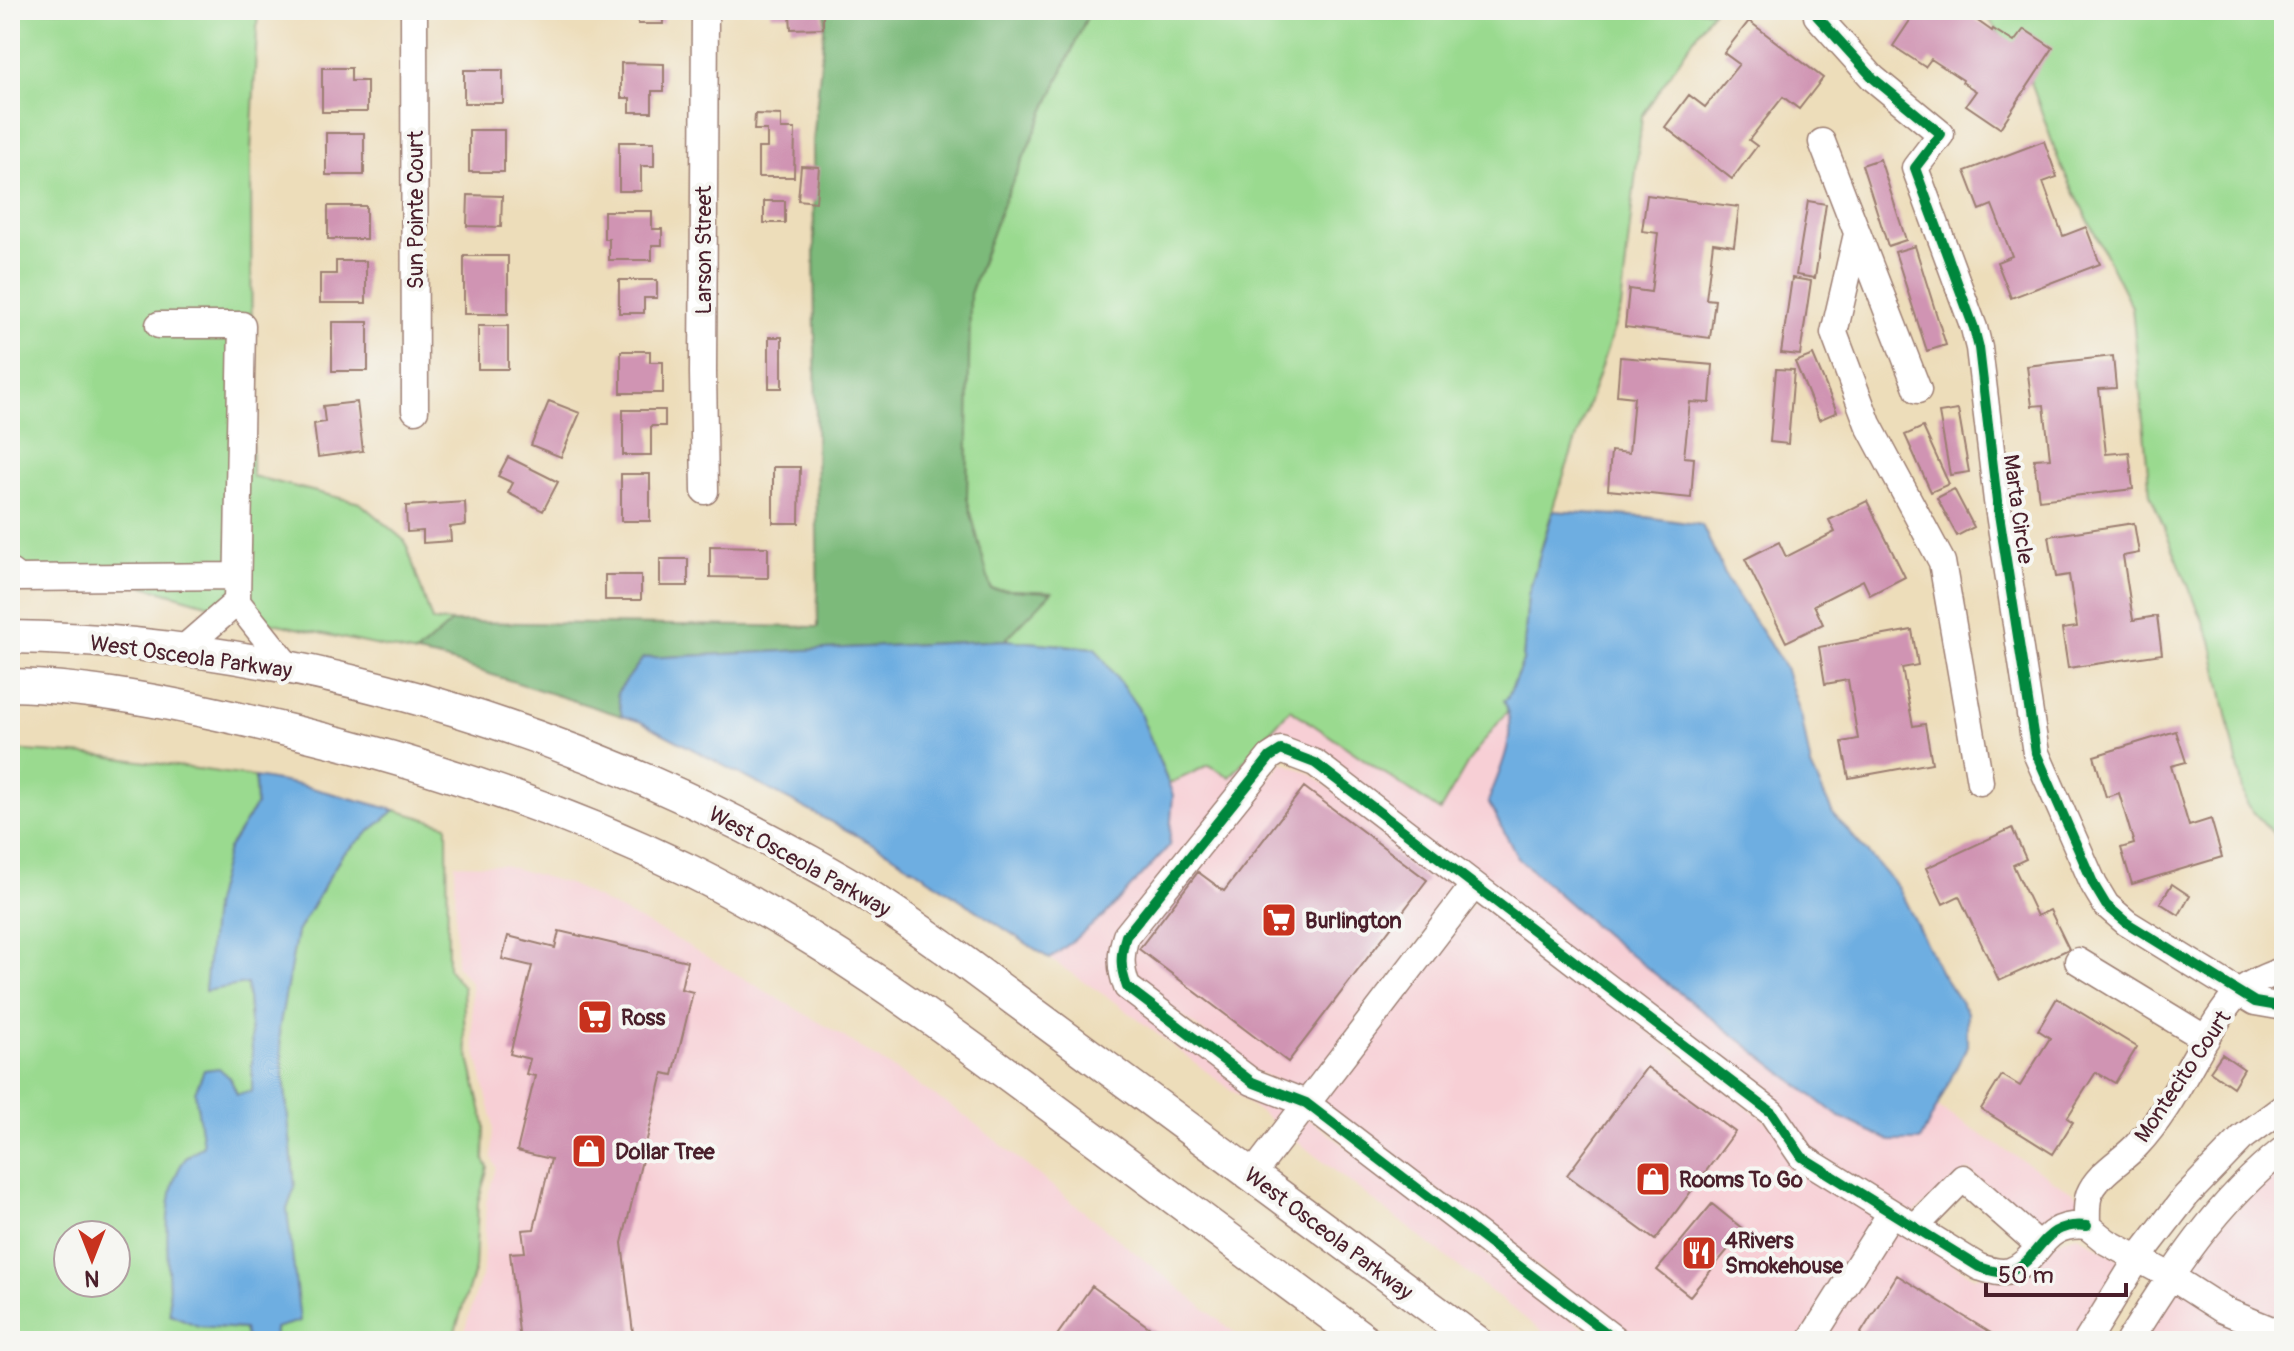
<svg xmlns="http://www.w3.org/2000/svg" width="2294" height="1351" font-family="Pangolin,sans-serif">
	<rect width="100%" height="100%" fill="#f6f6f2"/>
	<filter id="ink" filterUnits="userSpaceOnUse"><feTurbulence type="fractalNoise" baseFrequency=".0125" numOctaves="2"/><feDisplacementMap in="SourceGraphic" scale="16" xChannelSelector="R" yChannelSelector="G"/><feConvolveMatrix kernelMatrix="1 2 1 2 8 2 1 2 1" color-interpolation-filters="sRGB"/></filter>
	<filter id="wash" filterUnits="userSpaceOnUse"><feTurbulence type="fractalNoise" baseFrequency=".006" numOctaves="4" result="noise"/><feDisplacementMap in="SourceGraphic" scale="32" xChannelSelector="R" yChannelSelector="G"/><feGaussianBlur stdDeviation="1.8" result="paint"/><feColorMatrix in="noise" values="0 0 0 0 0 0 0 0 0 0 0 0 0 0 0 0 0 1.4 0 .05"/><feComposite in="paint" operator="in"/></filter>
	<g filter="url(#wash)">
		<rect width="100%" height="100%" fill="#edddba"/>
		<path fill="#f7cfd5" d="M1289,709L1440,810L1470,759L1508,710L1509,746L1488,802L1518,858L1605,935L1838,1116L1920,1141L1937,1107L2079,1196L2077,1214L2039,1231L1968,1170L1913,1214L1808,1148L1283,740L1111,970L1290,1108L1277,1125L1119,1005L1050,959L1105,915L1173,795L1169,784L1209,765L1230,777Z
			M1282,762L1310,773L1460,887L1303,1091L1256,1072L1135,980L1131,955L1135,942Z
			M455,864L503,865L569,884L678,940L841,1035L964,1115L1245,1341H461L483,1271L486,1203L496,1167L492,1158L493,1122L473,1040L471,983L456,965Z
			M1476,900L1766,1121L1877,1216L1799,1341H1634L1320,1101Z
			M1308,1118L1600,1341H1554L1293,1138Z
			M2284,1163V1341H2141L2212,1234Z
			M1894,1227L1909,1236L1914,1242L1916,1240L1974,1277L2063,1239L2078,1235L2124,1262L2075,1341H1822Z"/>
		<path fill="#9ada8f" stroke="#727c5d" stroke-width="2" fill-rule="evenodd" d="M10,10H258L251,151L252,476L360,503L405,541L432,621L452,622L416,654L273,623L130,582L10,566Z
			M1090,10H1714L1708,17L1642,116L1621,308L1555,501L1528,595L1523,661L1507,699L1504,700L1508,710L1470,759L1440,811L1290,709L1230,777L1209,765L1169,784L1138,708L1095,648L1005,640L1051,592L991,589L967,498L970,294L1003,203Z
			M1982,10H2284V845L2246,804L2211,640L2150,494L2132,307L2060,164L2027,71Z
			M10,750L104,756L255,777L256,805L228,849L205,990L247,983L252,1050V1092L237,1094L230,1078L195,1092L204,1145L186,1157L198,1326L244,1329L247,1341H10ZM68,1235H116V1283H68Z
			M395,810L447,825L448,968L463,987L465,1041L485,1125L484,1160L488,1167L478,1202L475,1268L452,1341H274L287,1209L295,1187L279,1029L297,932L342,855Z"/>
		<path fill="#7bba7a" stroke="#626c52" stroke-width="2" d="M826,10H1090L1003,203L970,294L967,498L991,589L1052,592L1005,640L643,658L617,693L622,716L442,659L416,654L452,622L818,627L813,142Z"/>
		<path fill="#6eaee1" stroke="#5c6686" stroke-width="2" d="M1553,511L1646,517L1702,525L1728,581L1785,667L1802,719L1811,767L1833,814L1898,887L1941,973L1967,1012V1046L1920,1141H1890L1838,1116L1605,935L1518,858L1488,802C1500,769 1519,735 1504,700L1507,699L1523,661L1528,595Z
			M1005,640L1095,648L1138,708L1173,795L1169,846L1105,915L1050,959L890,853L641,722L622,716L617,693L643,658Z
			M255,777L300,785L395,810L342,855L297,932L279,1029L295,1187L287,1209L300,1321L275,1328L274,1341H247L244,1329L198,1326L170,1314C169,1274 158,1185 188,1156C192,1152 199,1149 203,1145L195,1092L204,1070L219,1068L230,1078L237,1094L252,1091V1050L247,984L205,991L213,907L228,849L256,805Z"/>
		<g id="blocks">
			<path fill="#d094b3" d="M638,10H663V24H638Z
				M771,10H823V28L791,29L790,15H771Z
				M1917,10H1962L1992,31L1993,29L2014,42L2024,29L2053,48L2000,128L1966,105L1976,91L1962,82L1963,80L1931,59L1925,67L1893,46Z
				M1749,21L1823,78L1799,109L1783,97L1749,140L1757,146L1732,179L1665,127L1689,95L1705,107L1739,64L1724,53Z
				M621,63L664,64V91H652V112H630V98H621Z
				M322,68H351V81H367V112H322Z
				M464,70H503V103H464Z
				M755,114L781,115V129H795L794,177H758V148H767V130H754Z
				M469,130H504V172H469Z
				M326,133H364V175H326Z
				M2044,141L2057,177L2043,182L2063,236L2086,227L2100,264L2011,298L1997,262L2012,256L1992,205L1980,210L1965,171Z
				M619,142H654V166H641V191H619Z
				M1880,159L1906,240L1888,246L1862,165Z
				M801,166L819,167L816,202L798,200Z
				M468,195L502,196L501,227L467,226Z
				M1647,195L1739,207L1734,246L1713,243L1706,299L1715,300L1710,338L1625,327L1629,289L1651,292L1658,233L1642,231Z
				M764,201H785V223H764Z
				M1808,201L1826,204L1815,278L1796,275Z
				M328,206H366V239H328Z
				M604,211H652V229H662V245H652V260H609V239H604Z
				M1915,246L1946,345L1927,351L1895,252Z
				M464,256H508V314H464Z
				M336,261H366V303H320V274H336Z
				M1792,278L1811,281L1800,355L1781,353Z
				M619,280H657V298H644V313H619Z
				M332,322H368V371H332Z
				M478,326H508V369H478Z
				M769,337H782V388H769Z
				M621,351H650V362H663V393H621Z
				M1813,355L1837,412L1819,420L1795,362Z
				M2113,356L2116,388L2099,389L2106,454L2129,452L2133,489L2039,500L2034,459L2050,458L2044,405L2032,406L2027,366Z
				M1620,357L1713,365L1710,403L1690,402L1684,457L1694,458L1691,498L1608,490L1611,451L1629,453L1634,397L1617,395Z
				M1776,369L1794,370L1788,444L1770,442Z
				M549,401L580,413L561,457L531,445Z
				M357,402L363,451L318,457L314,424L325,422L323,406Z
				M623,410H665V426H651V455H623Z
				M1958,410L1969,472L1950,475L1939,413Z
				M1923,427L1949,484L1931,492L1905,435Z
				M508,457L558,482L543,511L508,493L513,483L498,476Z
				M773,467H800L799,523H773Z
				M621,474H650V521H621Z
				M1954,489L1974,527L1957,536L1937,498Z
				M1867,501L1905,577L1870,595L1863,580L1814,605L1823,624L1786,642L1745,559L1779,542L1786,557L1835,532L1829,520Z
				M465,502L466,525L450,527L451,541L423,543V531L407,532L406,506Z
				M2134,523L2139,553L2123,556L2133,620L2157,616L2162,654L2068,668L2062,629L2077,627L2069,575L2056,577L2049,536Z
				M710,546L768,547V578L710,577Z
				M660,559H688V586H660Z
				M605,575H641V600H605Z
				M1912,630L1918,665L1902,668L1913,726L1925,724L1932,763L1849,778L1842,742L1858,739L1848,680L1825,684L1819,647Z
				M2176,731L2186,762L2171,766L2189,826L2211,819L2222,857L2132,884L2121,848L2134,844L2119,793L2106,797L2094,756Z
				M1304,787L1427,880L1288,1062L1139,949L1198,872L1224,891Z
				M2012,828L2026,859L2013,865L2037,916L2050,910L2069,949L1999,981L1959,896L1943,904L1926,868Z
				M2172,884L2190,896L2179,915L2160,903Z
				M559,931L687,961L681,989L693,992L673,1075L663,1073L622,1243L634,1341H520L510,1253L525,1252L522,1230L534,1229L551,1159L517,1151L535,1076L526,1074L530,1059L510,1054L532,966L502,959L508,936L555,948Z
				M2057,998L2137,1047L2115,1083L2096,1072L2067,1118L2073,1122L2053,1154L1981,1109L2002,1075L2020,1086L2050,1038L2038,1030Z
				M2222,1054L2244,1069L2233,1087L2210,1071Z
				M1647,1067L1735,1132L1655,1240L1567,1175Z
				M1712,1204L1744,1230L1690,1296L1657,1270Z
				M1897,1275L1999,1338L1997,1341H1856Z
				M1092,1286L1168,1341H1053Z"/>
		</g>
	</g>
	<g filter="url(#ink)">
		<use href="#blocks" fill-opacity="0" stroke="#9c7e72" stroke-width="2"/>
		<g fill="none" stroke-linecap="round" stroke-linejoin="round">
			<defs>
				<path id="minor" d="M414,10L415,410
					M1817,16L1873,78L1941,134L1915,168L1974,328L1979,348L1997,501L2036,753L2094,885L2106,905L2127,923L2255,1002L2284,1007
					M1822,142L1918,390
					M1857,234L1834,333L1868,424L1942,562L1980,782
					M159,325H242L237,602
					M705,491L703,373L705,10
					M10,572L18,578L237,576
					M182,650L237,602L290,669
					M2078,961L2206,1039
					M1252,1175L1474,885
					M2087,1226C2087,1216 2086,1204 2089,1195C2097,1174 2122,1161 2136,1146C2178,1102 2197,1042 2235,996C2246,984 2269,975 2284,970
					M2087,1226L2107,1242L2170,1276L2223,1310L2284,1335
					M1915,1227L1963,1178L2039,1245
					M1617,1341L1306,1103L1252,1082L1127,987C1120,968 1120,955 1126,936L1270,757L1281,750L1315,763L1772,1113L1802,1157L1979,1267C1989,1270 1999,1274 2010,1271C2041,1261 2039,1221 2087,1226
					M1810,1341L1891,1213
					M2087,1341L2138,1258L2186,1196L2242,1138L2284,1107
					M2129,1341C2174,1269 2216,1203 2284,1149"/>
				<path id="major" d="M10,637C261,640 520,713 743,826C787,849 833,873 875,900C899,915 922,932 945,948L1476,1341
					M10,685C104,687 199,709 291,731C429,764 563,809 690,871C818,934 931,1017 1045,1102C1152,1181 1259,1261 1366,1341"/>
			</defs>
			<use href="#minor" stroke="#9c7e72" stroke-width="29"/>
			<use href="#major" stroke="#9c7e72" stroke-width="35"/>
			<use href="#minor" stroke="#fff" stroke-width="26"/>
			<use href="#major" stroke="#fff" stroke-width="32"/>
			<defs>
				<path id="cycleway" d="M1817,16L1873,78L1941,134L1915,168L1974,328L1979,348L1997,501L2036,753L2094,885L2106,905L2127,923L2255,1002L2284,1007
					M1617,1341L1306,1103L1252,1082L1127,987C1120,968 1120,955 1126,936L1270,757L1281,750L1315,763L1772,1113L1802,1157L1979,1267C1989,1270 1999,1274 2010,1271C2041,1261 2039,1221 2087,1226"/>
			</defs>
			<use href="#cycleway" stroke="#f6f6f2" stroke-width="15"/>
			<use href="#cycleway" stroke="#00873e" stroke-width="10"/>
		</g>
	</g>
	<defs>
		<symbol id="supermarket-square" viewBox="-11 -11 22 22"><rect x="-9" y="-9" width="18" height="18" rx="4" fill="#c8321e" stroke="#f6f6f2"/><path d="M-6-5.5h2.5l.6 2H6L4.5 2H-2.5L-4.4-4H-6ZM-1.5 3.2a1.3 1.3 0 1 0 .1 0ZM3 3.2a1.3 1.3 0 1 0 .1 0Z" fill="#fff"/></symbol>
		<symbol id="shop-square" viewBox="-11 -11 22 22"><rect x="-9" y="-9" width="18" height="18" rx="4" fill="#c8321e" stroke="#f6f6f2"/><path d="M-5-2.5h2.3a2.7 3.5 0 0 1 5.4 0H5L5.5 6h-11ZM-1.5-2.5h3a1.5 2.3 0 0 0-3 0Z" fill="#fff"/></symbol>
		<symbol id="restaurant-square" viewBox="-11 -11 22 22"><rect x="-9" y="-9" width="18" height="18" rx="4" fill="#c8321e" stroke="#f6f6f2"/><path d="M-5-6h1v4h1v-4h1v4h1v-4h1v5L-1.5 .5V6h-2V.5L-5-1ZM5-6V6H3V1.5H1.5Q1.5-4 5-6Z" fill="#fff"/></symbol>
	</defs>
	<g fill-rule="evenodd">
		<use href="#supermarket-square" x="1259" y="900" width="40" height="40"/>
		<use href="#supermarket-square" x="575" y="997" width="40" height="40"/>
		<use href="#shop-square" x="569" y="1131" width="40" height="40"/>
		<use href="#shop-square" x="1633" y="1159" width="40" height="40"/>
		<use href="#restaurant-square" x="1679" y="1233" width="40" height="40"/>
	</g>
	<g text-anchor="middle" stroke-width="8" stroke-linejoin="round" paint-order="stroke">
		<g font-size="22" fill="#4a1f2b" stroke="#f6f6f2">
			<text transform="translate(415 210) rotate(-90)" y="8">Sun Pointe Court</text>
			<text transform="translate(703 250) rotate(-90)" y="8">Larson Street</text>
			<text transform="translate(2019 509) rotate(82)" y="8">Marta Circle</text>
			<text transform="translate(191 656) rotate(8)" y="8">West Osceola Parkway</text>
			<text transform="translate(800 861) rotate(29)" y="8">West Osceola Parkway</text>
			<text transform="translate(2182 1076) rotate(-56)" y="8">Montecito Court</text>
			<text transform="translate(1329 1233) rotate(37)" y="8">West Osceola Parkway</text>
		</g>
		<g font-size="22" font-weight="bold" fill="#4a1f2b" stroke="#f6f6f2" text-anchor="start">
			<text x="1305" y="928">Burlington</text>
			<text x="621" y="1025">Ross</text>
			<text x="615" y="1159">Dollar Tree</text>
			<text x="1679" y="1187">Rooms To Go</text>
			<text x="1725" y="1248">4Rivers<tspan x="1725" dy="25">Smokehouse</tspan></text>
		</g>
	</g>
	<rect width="2294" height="1351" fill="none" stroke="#f6f6f2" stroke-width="40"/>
	<g transform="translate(92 1259) rotate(180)"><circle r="38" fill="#f6f6f2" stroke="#b1a0a2" stroke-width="2"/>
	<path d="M0-6L14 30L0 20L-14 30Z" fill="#c8321e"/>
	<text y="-12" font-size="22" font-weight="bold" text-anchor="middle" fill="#4a1f2b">N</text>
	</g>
	<path d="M1986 1283v12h140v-12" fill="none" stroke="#4a1f2b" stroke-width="4"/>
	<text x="1998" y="1283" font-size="24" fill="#4a1f2b" stroke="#f6f6f2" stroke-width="6" paint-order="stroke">50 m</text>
</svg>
